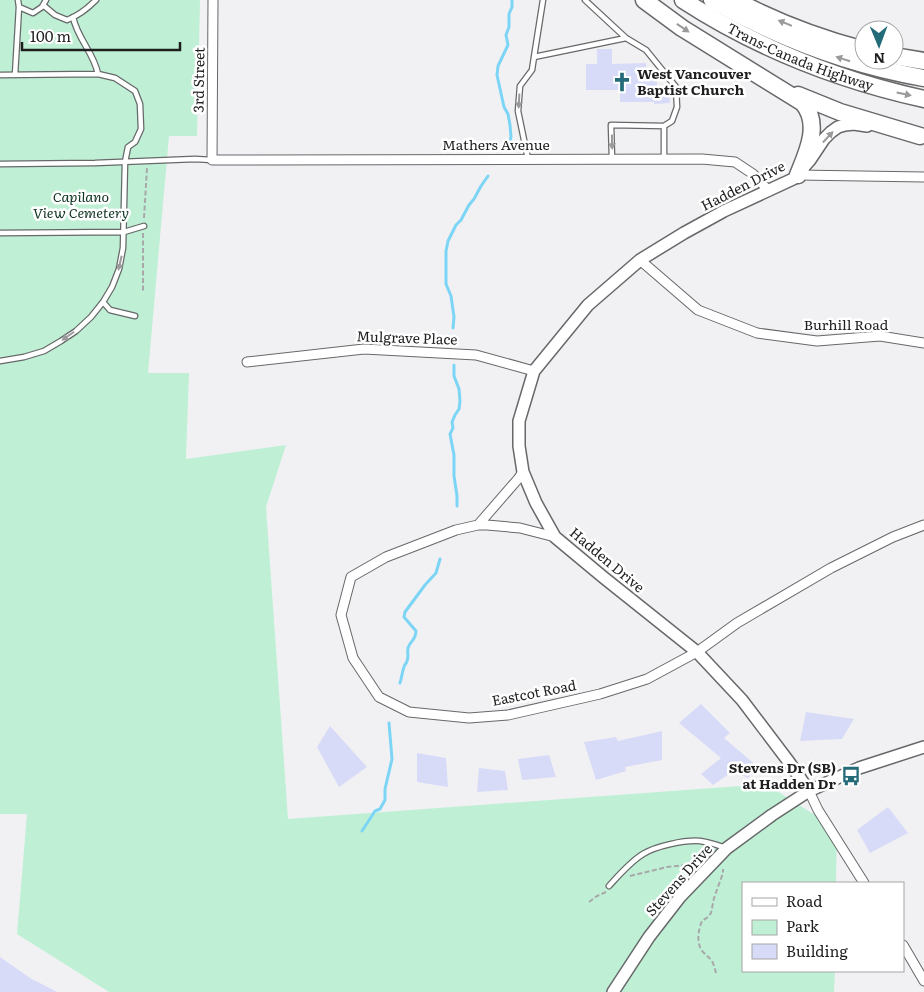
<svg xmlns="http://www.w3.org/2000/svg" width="924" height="992" font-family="Literata,serif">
	<rect width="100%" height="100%" fill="#f1f1f4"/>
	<path fill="#bff0d5" d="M0,0H200L197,136H169L148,373H189L186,459L286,445L266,507L288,819L766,784L837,829L836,883H743V971H835L834,992H109L17,934L27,814H0Z"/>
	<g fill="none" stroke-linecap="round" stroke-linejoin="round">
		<path stroke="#7dd5f6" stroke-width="3" d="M509,145L511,137L510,125L508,114L504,107L497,75L498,66L508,45L506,35L509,27V14L512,7V0
			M453,328L454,317L451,296L446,284V251L448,241L456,225L461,220L469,205L474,199L481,186L488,176
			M454,365V376L459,389L460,401L459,409L455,415L452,422L453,428L450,434L454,455V476L457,496V506
			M400,683C402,677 402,672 404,667C404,665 407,663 407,661C409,657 407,652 408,648C410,641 416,640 416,631L404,617L405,612L425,585L436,573L440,559
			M362,831L375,811L380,809L385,800V789L392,759L389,723"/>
	</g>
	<path fill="#d8dbf7" d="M597,49H612V64L646,63L647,75H657V88H670V103L654,104V102H620V90H586V64H597Z
		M701,704L730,733L724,738L758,767L748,778L733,771L713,785L701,774L721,758L679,723Z
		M806,712L854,719L842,739L800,741Z
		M330,726L367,767L339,787L317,747Z
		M662,731V760L625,767L626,771L596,780L584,742L616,737L618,741Z
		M417,753L446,758L448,787L417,782Z
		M549,755L556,777L522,780L518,759Z
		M479,768L505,771L508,790L477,792Z
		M888,807L908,833L870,853L857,830Z
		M0,957L33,980H34L57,992H0Z"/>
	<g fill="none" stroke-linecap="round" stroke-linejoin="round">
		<defs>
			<path id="service" d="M543,0L534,57L626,38
				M585,0L626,38L646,50L676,87L677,107L672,121L664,126L611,125L612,159
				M43,5L55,15L67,20C78,16 87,9 96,0
				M19,7L33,13L42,7L46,0
				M73,17C77,38 94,53 98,74
				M0,75L98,74L115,78L135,91L140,104L141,129L135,142L128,147L125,162L123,248L119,269L112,287L103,302L91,317L76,331L61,341L44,351L24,357L0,361
				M15,75L19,7L18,0
				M528,159L518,111L520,86L532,70L534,57
				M664,159V126
				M0,164L95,163L195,159L212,160
				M0,233L124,232L144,226
				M103,302L110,310L135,316
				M609,886C619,875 630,862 643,854C656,846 684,840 700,841C709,842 717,845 726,848"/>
			<path id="minor" d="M213,0L212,160L702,159L735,162L753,174L769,191
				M798,175L924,177
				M640,260L698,310L757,333L817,341L880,336L924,343
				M247,362L364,349L476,355L534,371
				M478,525L518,479L523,472
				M555,537L520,528L487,525H478L456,530L386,557L351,577L341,615L353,658L379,697L409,712L469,718L508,715L600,694L647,679L697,652L737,623L831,568L893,537L924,525
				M809,791L818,810L864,883
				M903,945L924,981"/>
			<path id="tertiary" d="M809,791L789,762L742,700L697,652L603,577L555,537L536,503L523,472L519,446V421L534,371L588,305L640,260L684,233L724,211L793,179L810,160L824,139L831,132L838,127L845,125L854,124L867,126
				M613,992L649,937L680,897L727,848L772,815L809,791L859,768L924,747"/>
			<g id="motorway">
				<path d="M644,0L682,28L803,103C821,124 807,153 798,175"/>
				<path id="s1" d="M683,0C757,48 838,80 924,99"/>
				<path d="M712,0C778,38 849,65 924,78"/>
				<path d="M735,0C776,22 819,38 864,50"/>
				<path d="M894,56L924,61"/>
				<path d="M798,95L840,112L920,136"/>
			</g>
		</defs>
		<use href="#service" stroke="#67686a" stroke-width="7"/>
		<use href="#minor" stroke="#67686a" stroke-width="11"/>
		<use href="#tertiary" stroke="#67686a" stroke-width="14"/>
		<use href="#motorway" stroke="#67686a" stroke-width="19"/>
		<path stroke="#a8a8ab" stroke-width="2" stroke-dasharray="5 2.5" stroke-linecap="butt" d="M144,218L147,168
			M143,233V291
			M630,876L667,867L696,864
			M589,902L597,896L606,892
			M716,973C715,969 714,965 712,961C709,957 706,955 703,952C696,944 698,930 702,921L708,917L711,913L714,898L723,873V869"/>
		<use href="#service" stroke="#fff" stroke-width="4.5"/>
		<use href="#minor" stroke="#fff" stroke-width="9"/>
		<use href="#tertiary" stroke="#fff" stroke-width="11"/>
		<use href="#motorway" stroke="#fff" stroke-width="16"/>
	</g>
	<defs><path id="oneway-solid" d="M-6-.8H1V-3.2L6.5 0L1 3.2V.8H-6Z" transform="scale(1.25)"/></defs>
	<g fill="#9a9a9b">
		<use href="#oneway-solid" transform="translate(785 23) rotate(-158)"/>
		<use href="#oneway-solid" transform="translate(683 28) rotate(34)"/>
		<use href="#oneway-solid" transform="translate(843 59) rotate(-162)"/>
		<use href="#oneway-solid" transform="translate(904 94) rotate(12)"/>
		<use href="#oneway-solid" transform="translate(519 101) rotate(93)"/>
		<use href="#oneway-solid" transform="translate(828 137) rotate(-47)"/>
		<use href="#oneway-solid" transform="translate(612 142) rotate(89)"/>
		<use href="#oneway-solid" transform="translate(120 263) rotate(103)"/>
		<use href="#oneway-solid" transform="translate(68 336) rotate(145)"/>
	</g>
	<defs>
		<symbol id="church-bare" viewBox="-9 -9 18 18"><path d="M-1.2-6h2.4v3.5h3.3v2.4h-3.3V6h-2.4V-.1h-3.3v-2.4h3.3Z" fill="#246b79" stroke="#fff" stroke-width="2.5" paint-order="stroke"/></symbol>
		<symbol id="bus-bare" viewBox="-9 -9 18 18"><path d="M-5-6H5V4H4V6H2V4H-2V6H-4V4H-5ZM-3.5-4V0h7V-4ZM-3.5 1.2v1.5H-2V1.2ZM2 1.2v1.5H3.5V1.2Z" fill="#246b79" stroke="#fff" stroke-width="2.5" paint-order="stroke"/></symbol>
	</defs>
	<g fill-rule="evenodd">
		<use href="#church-bare" x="608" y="68" width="28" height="28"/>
		<use href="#bus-bare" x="837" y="762" width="28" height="28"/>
	</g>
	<g text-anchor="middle" stroke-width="5" stroke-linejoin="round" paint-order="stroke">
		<g font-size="14" fill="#1f1f20" stroke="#fff">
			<text dy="5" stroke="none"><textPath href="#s1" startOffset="131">Trans-Canada Highway</textPath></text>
			<text transform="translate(199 80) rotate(-89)" y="5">3rd Street</text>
			<text x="496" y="150">Mathers Avenue</text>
			<text transform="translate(743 186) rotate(-27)" y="5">Hadden Drive</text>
			<text x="846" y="330">Burhill Road</text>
			<text transform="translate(407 338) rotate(2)" y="5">Mulgrave Place</text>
			<text transform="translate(607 560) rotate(40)" y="5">Hadden Drive</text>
			<text transform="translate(534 693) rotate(-11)" y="5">Eastcot Road</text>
			<text transform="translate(679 880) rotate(-48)" y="5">Stevens Drive</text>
		</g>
		<g font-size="14" font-weight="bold" fill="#1f1f20" stroke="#fff" text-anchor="start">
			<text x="637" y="79">West Vancouver<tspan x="637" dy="16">Baptist Church</tspan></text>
			<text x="836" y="773" text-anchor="end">Stevens Dr (SB)<tspan x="836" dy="16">at Hadden Dr</tspan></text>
		</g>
		<g font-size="14" font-style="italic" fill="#0f3322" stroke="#fff">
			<text x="81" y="202">Capilano<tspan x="81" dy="16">View Cemetery</tspan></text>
		</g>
	</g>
	<rect x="742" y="882" width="162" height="90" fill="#ffffff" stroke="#a5a5a6"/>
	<rect x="752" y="898" width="25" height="8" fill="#ffffff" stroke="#a5a5a6"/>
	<text x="786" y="907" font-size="15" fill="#1f1f20">Road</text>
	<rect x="752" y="920" width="25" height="15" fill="#bff0d5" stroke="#a5a5a6"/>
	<text x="786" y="932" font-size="15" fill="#1f1f20">Park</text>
	<rect x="752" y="944" width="25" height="15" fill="#d8dbf7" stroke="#a5a5a6"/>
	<text x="786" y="957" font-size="15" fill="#1f1f20">Building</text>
	<g transform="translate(879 45) rotate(179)"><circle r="24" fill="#ffffff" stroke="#a5a5a6"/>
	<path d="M0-4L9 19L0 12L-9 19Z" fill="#246b79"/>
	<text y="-8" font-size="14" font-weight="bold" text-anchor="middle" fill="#1f1f20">N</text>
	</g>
	<path d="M22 42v8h158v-8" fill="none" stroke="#1f1f20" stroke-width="2.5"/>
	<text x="30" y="42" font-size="15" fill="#1f1f20" stroke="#ffffff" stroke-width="4" paint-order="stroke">100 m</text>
</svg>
